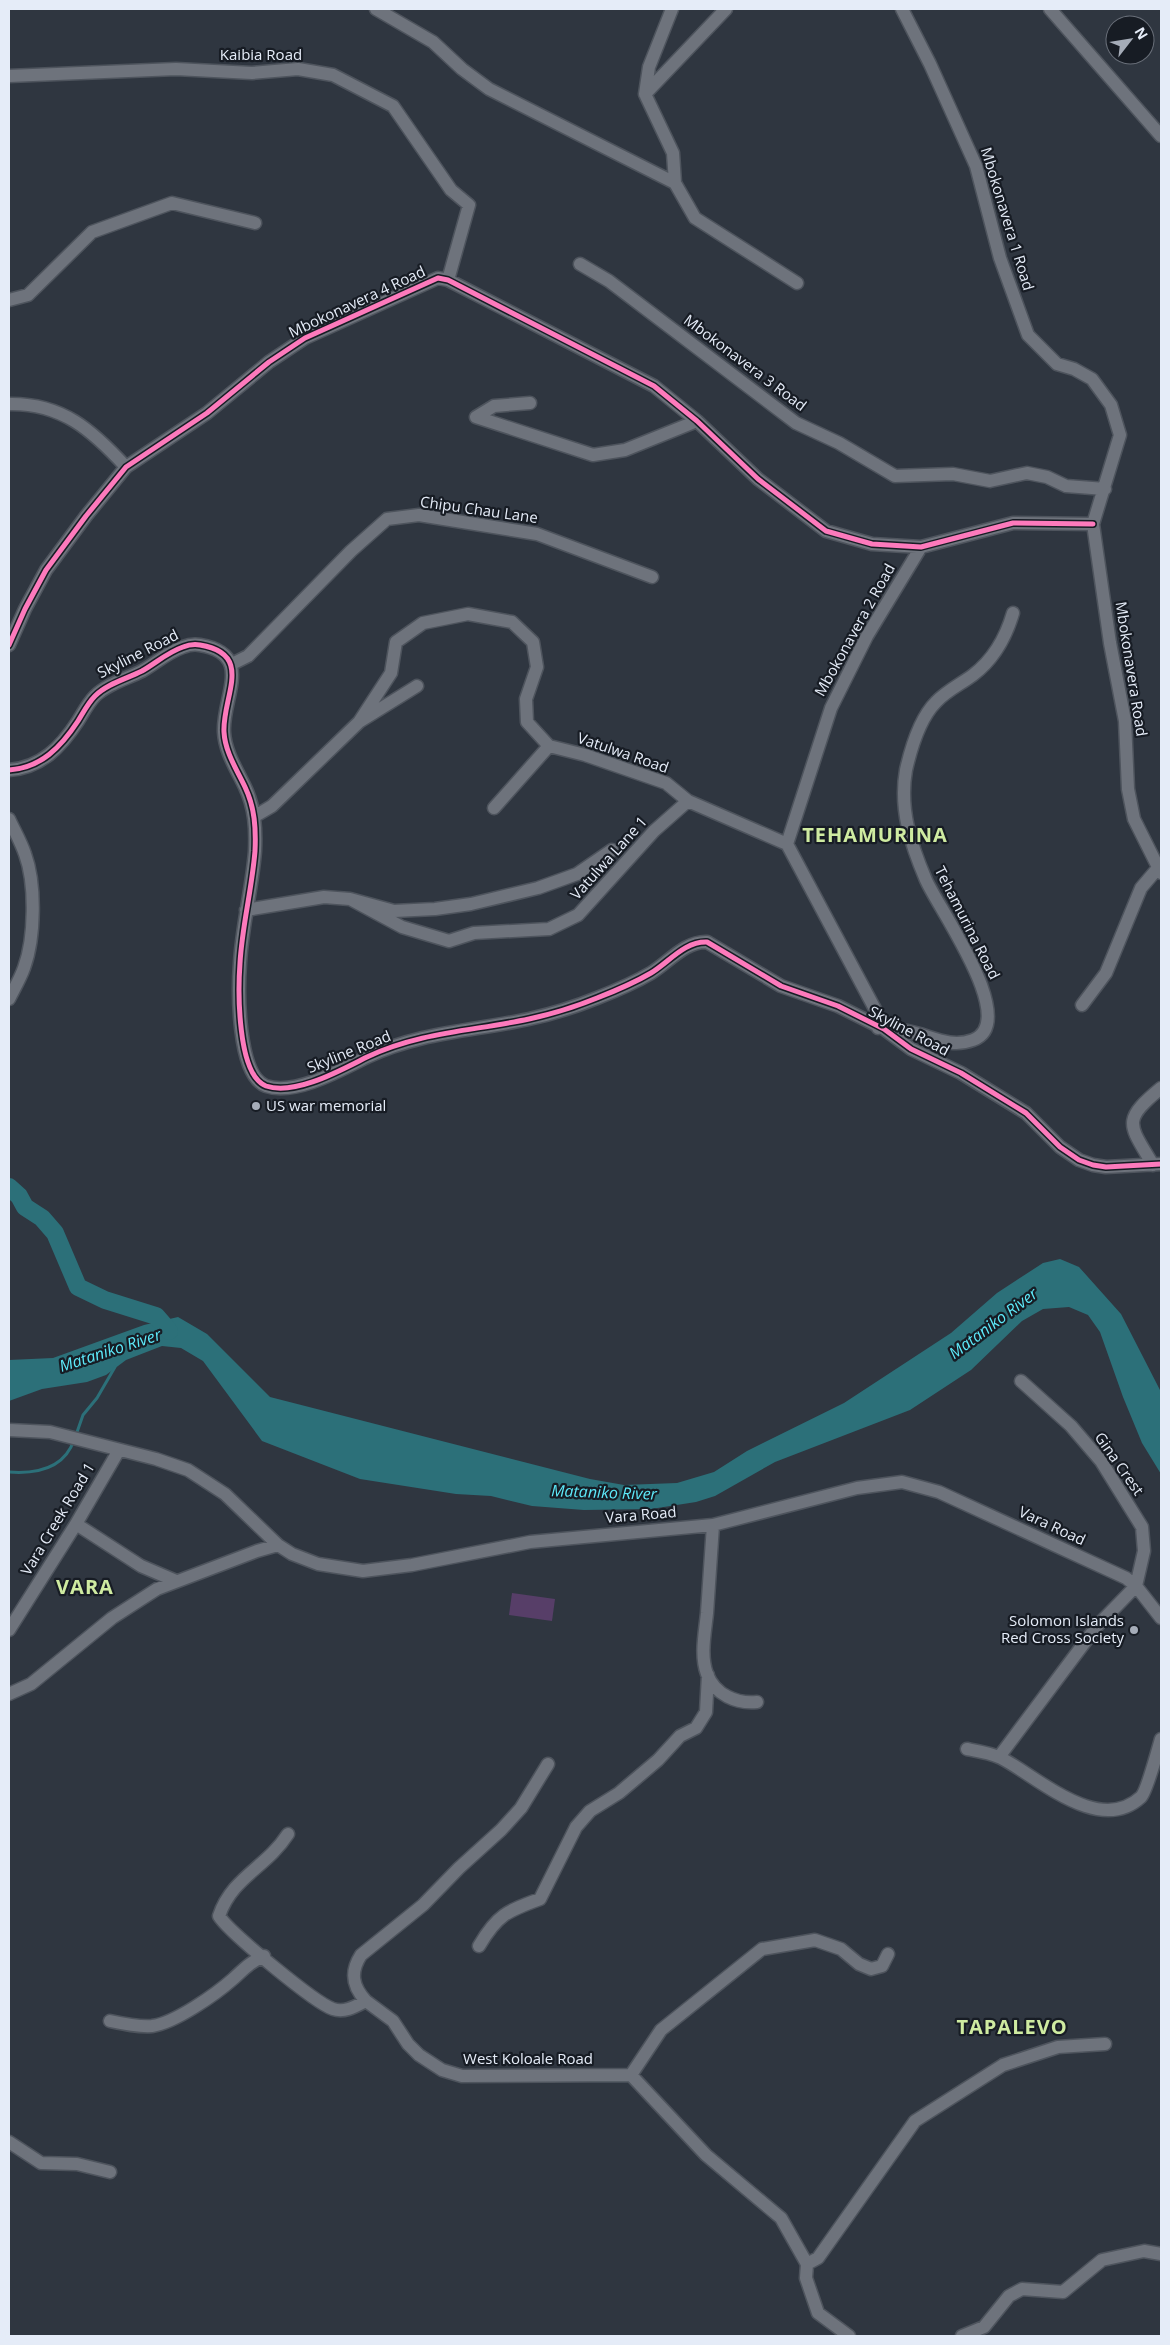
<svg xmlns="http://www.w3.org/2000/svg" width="1170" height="2345" font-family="'Open Sans',sans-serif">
	<rect width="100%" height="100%" fill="#2f3640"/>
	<path fill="#573e68" d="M512,1593L555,1599L552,1621L509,1615Z"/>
	<path fill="#2c7079" d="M1060,1259L1079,1267L1121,1314L1161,1392V1474L1142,1443L1123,1397L1100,1332L1088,1315L1069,1307L1043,1309L1022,1321L971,1370L910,1410L775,1462L715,1496L696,1502L651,1509L584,1510L532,1506L491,1496L456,1494L360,1479L262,1441L203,1361L181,1348L162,1346L126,1360L106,1375L87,1382L42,1389L9,1401V1360L53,1358L144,1325L178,1317L207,1334L270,1397L590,1479L624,1485L677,1483L714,1472L747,1451L844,1403L951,1333L997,1293L1043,1263Z"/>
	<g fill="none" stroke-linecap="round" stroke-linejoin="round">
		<path stroke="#2c7079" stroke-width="3" d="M76,1435L83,1415L97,1398L115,1367
			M9,1472C36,1474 64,1469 74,1440"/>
		<path stroke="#2c7079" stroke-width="18" d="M9,1187L19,1196L25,1207L42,1218L55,1233L78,1287L105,1300L156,1316L169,1331"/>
		<defs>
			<path id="minor" d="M376,9L433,42L462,69L489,89L675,183L695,218L797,283
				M672,9L649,67L645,94L673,153L675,183
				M902,9L930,64L976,166L1000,258L1028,335L1057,364L1074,369L1092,379L1111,405L1120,435L1093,524L1110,643L1125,721L1128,789L1134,819L1161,873
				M1050,9L1161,136
				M9,76L176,69L252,73L298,69L333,75L393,106L451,190L469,205L448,280
				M645,94L726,9
				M580,264L609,281L796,423L839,443L895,476L953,474L990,481L1027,473L1047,477L1066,486L1105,489
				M9,300L28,295L92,232L172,203L255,223
				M9,404C62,403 92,430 126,467
				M476,417L593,455L625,450L697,421
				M476,417L494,406L530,403
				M9,645L25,609L46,570L86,516L126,467L207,413L269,362L305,338L438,278L448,280L654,386L697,421L758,479L826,531L872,544L921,547L1013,523L1093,524
				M232,664L248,656L351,551L387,519L419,515L537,534L652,577
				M359,722L391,673L396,642L423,623L468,614L512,622L533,642L537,667L526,699L527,722L549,746
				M9,770C41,768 61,747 78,721C83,713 88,703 95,696C107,684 126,679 142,671C156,663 168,652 183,647C188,645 194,644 200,645C255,654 222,697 224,732C225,752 237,770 245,787C255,808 256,829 255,851C252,889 242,926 240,963C238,990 237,1075 266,1086C295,1096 341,1070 367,1057C420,1032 473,1031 529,1019C552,1014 575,1007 597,998C615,991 634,983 651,973C669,962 685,941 707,942L781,986L838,1006L884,1029L911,1049L961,1073L1026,1113L1060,1147L1079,1160L1093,1165L1106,1167L1161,1164
				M494,808L549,746L585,755L666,783L688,801L787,844
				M255,816L272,806L359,722L417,686
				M9,819C14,830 21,842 25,854C36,884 35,938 24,968C20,979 14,989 9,999
				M350,899L402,927L449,941L474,933L549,929L578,915L654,831L688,801
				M246,910L324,897L350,899L394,911L435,909L471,904L538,888L577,874L612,850
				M1082,1005L1106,973L1141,888L1158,868
				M878,1028V1017L875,1009L787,844L831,708L867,636L921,547
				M885,1029C892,1030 900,1030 907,1031C930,1035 949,1049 973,1040C1021,1022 938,908 926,880C911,845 899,809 906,770C911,748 920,718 936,702C946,691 961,684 973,675C994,659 1006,637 1013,613
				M1153,1165C1129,1124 1121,1121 1161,1088
				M9,1430L50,1432L156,1459L188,1470L225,1494L278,1545L292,1554L318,1564L363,1571L412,1565L530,1542L713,1525L857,1488L902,1482L939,1492L1126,1578L1136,1586L1161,1618
				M76,1524L141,1566L176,1581
				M713,1525C711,1554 709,1584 707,1613C705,1633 700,1655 707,1674C715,1695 737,1704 757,1702
				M9,1630L76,1524L119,1450
				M9,1694L31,1684L112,1618L157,1589L257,1551L278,1545
				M967,1749C978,1751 991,1753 1001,1758C1038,1777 1099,1836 1141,1797C1147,1791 1158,1749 1161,1739
				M999,1757L1097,1626L1136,1586L1144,1551L1142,1527L1101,1461L1071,1426L1021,1381
				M288,1834C266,1868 232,1877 219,1916C229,1932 315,2003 333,2009C345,2013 356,2006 366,2001L393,2021L408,2044L419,2055L442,2070L462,2076L631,2075L706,2155L781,2218L807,2264L806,2278L818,2313L849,2336
				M479,1946C497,1915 507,1911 540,1899L576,1827L590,1811L619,1793L658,1760L680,1736L696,1728L706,1712L708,1675
				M366,2001C352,1986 350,1972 361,1955L423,1905L459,1868L501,1830L521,1808L548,1764
				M110,2021C124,2024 138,2027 152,2026C175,2023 216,1994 233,1979C244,1969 250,1962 264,1956
				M631,2075L661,2030L762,1949L815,1940L841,1949L859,1964L871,1969L882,1966L888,1954
				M9,2142L41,2163L77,2164L110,2172
				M807,2264L818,2258L915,2121L1003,2065L1058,2047L1105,2044
				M962,2336L984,2327L1009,2296L1022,2289L1063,2292L1102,2260L1144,2251L1161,2254"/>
		</defs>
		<use href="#minor" stroke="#4e545d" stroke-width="15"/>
		<use href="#minor" stroke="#6e737c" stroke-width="12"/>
		<defs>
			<path id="cycleway" d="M9,645L25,609L46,570L86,516L126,467L207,413L269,362L305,338L438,278L448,280L654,386L697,421L758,479L826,531L872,544L921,547L1013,523L1093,524
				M9,770C41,768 61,747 78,721C83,713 88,703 95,696C107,684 126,679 142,671C156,663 168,652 183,647C188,645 194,644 200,645C255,654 222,697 224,732C225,752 237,770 245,787C255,808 256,829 255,851C252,889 242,926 240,963C238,990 237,1075 266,1086C295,1096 341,1070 367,1057C420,1032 473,1031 529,1019C552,1014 575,1007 597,998C615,991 634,983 651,973C669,962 685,941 707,942L781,986L838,1006L884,1029L911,1049L961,1073L1026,1113L1060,1147L1079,1160L1093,1165L1106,1167L1161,1164"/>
		</defs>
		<use href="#cycleway" stroke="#171c24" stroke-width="8"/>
		<use href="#cycleway" stroke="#fd7abc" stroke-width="5"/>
	</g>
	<g fill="#a5acb8" stroke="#171c24" stroke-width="2">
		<circle cx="256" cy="1106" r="5"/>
		<circle cx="1134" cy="1630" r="5"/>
	</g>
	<g text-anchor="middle" stroke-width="4.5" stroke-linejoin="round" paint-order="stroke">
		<g font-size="15" fill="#e5ecf8" stroke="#171c24">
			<text x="261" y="60">Kaibia Road</text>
			<text transform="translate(1007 219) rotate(73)" y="5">Mbokonavera 1 Road</text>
			<text transform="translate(357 302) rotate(-25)" y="5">Mbokonavera 4 Road</text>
			<text transform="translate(745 363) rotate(37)" y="5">Mbokonavera 3 Road</text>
			<text transform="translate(479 510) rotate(8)" y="5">Chipu Chau Lane</text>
			<text transform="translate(855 630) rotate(-61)" y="5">Mbokonavera 2 Road</text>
			<text transform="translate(138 654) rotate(-27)" y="5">Skyline Road</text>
			<text transform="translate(1131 669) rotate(81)" y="5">Mbokonavera Road</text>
			<text transform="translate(623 753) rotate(19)" y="5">Vatulwa Road</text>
			<text transform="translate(609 858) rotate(-48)" y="5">Vatulwa Lane 1</text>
			<text transform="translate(967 923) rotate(63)" y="5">Tehamurina Road</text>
			<text transform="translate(909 1031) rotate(28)" y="5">Skyline Road</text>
			<text transform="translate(349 1052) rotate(-22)" y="5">Skyline Road</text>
			<text transform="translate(1119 1464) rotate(55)" y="5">Gina Crest</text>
			<text transform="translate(641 1515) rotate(-5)" y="5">Vara Road</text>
			<text transform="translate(58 1519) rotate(-59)" y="5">Vara Creek Road 1</text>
			<text transform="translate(1052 1526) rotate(25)" y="5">Vara Road</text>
			<text x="528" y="2064">West Koloale Road</text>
		</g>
		<g font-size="15" fill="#e5ecf8" stroke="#171c24" text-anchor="start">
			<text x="266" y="1111">US war memorial</text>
			<text x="1124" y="1626" text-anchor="end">Solomon Islands<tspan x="1124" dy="17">Red Cross Society</tspan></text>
		</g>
		<g font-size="16" font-style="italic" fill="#5de9f9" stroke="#171c24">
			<text transform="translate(993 1323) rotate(-37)" y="6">Mataniko River</text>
			<text transform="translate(110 1350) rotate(-18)" y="6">Mataniko River</text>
			<text transform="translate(604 1492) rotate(2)" y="6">Mataniko River</text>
		</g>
		<g font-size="20" font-weight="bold" letter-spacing="1" fill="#cfeba1" stroke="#171c24">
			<text x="875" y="842">TEHAMURINA</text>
			<text x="85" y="1594">VARA</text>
			<text x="1012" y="2034">TAPALEVO</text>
		</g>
	</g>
	<rect width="1170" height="2345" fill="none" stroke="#e5ecf8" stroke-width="20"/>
	<g transform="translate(1130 40) rotate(59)"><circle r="24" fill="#171c24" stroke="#696f79"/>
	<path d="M0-4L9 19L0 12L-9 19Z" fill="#a5acb8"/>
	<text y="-8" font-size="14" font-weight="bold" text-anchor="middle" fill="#e5ecf8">N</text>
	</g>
</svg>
